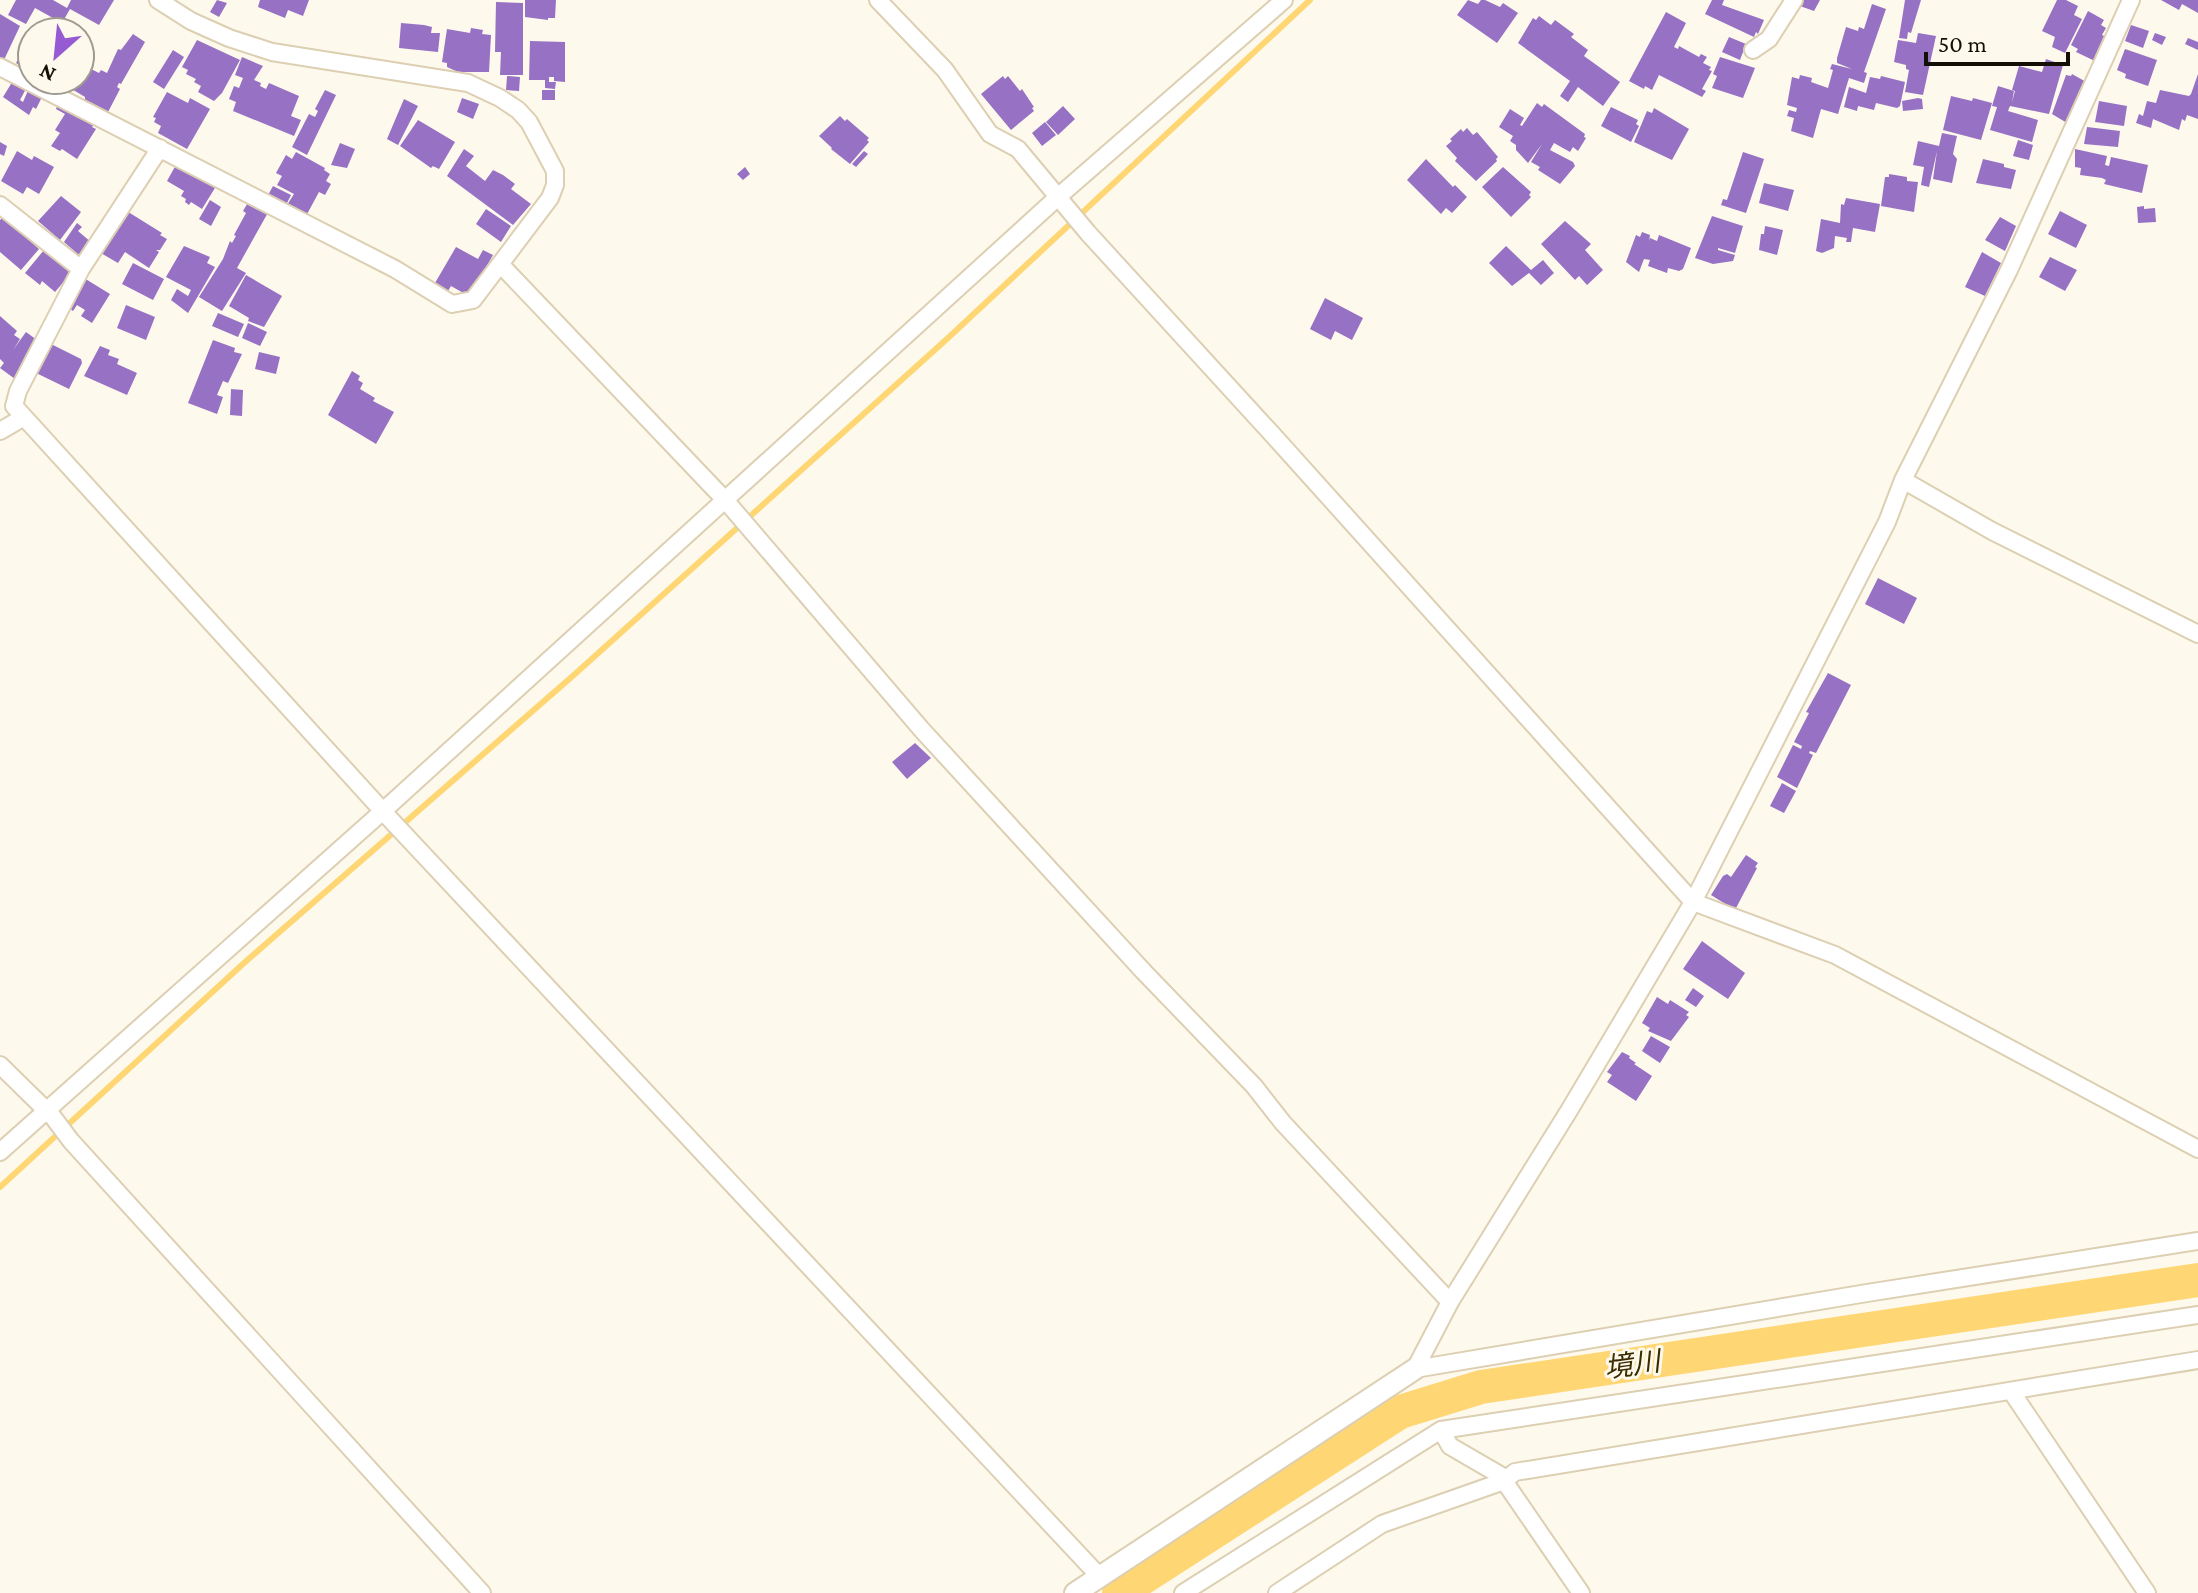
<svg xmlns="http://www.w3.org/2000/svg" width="2198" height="1593" font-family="'Crimson Pro','Noto Sans JP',serif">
	<rect width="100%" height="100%" fill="#fef9ed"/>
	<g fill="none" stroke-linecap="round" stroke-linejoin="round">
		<path stroke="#fed774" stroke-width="6" d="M0,1187L244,963L575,674L948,338L1310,0"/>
		<path stroke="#fed774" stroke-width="34" d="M1119,1593L1400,1412L1481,1387L2198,1280"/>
	</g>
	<path fill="#9771c3" d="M16,0H53L67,8L71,0H114L99,25L70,9L62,23L35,8L26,24L8,15Z
		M217,0L227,3L219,17L210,12Z
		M260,0H309L303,16L288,10L285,18L258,7Z
		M525,0H556L555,18H548V20L525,17Z
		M1468,0L1478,4L1481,0H1485L1500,7L1503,3L1518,13L1497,43L1457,15Z
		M1712,0H1724L1722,5L1764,20L1758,34L1756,32L1754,37L1705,14Z
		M1800,0H1820L1814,11L1797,5Z
		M1905,0H1921L1911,33L1908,32L1907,39L1899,38Z
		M2057,0H2066L2078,6L2074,15L2082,19L2065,53L2052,47L2055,37L2042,31Z
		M2161,0H2198V13L2182,4L2179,10Z
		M496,2L523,3V75H500L501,52H495Z
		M1872,4L1886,9L1864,72L1867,73L1864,83L1849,78L1838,114L1821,109L1813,138L1791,131L1794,118L1787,116L1789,110L1796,112L1797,108L1787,105L1792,77L1799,79L1800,75L1812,78L1811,82L1828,88L1833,70L1830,69L1832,64L1852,69L1837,63V58L1846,27L1858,31L1859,27L1864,29Z
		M2088,11L2104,20L2101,25L2106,28L2102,35L2109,38L2097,62L2076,52L2078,49L2071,45Z
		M1666,12L1686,23L1674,47L1678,49L1679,46L1699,57L1701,54L1707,57L1703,63L1711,67L1709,70L1712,71L1702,89L1706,91L1702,97L1659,75L1652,90L1645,86L1644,89L1629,81Z
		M0,14L20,26L3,62L0,60Z
		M1539,16L1551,25L1555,20L1574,34L1571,37L1588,50L1584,56L1620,82L1603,106L1578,87L1568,102L1560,96L1570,81L1518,43L1533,18L1536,20Z
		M401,23L424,25L432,27L431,33H440L438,52L399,48Z
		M2131,25L2149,31L2143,48L2125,41Z
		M471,28L483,30L482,34L491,35L489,72H458L447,67V63L442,62L447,29L470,33Z
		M1918,33L1936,36L1923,95L1905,92L1909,70L1906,69V65L1894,62L1898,40L1916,43Z
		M2155,33L2166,37L2162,45L2152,40Z
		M133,34L145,42L121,84L119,83L117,87L120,89L107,114L85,103V97L70,88L71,85L62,80H80V57L94,65L91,69L99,73L101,70L107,73L118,49L121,50Z
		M30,37L32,38V72L16,63Z
		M1729,37L1746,44L1740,60L1722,52Z
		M2188,38L2198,42V50L2185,44Z
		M197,40L240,60L222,93L214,101L198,92L201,86L194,82L196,79L186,74L188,70L182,67Z
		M530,41L565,42V82L554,81V77H549V82H556L555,89L545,88V80H529Z
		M2125,49L2157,60L2148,86L2125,78L2126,74L2117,70Z
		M173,50L184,57L164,89L153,82Z
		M242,57L263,66L254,80L261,83L260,86L266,89L269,83L299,96L291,116L301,120L294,136L233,111L236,102L229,99L234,86L239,88L243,78L235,75Z
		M1720,57L1755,68L1743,98L1712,88L1717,76L1713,74Z
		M2046,59L2063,65L2049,114L2010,106L2008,111L2038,120L2032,142L1990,130L1997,107L1992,106L1998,86L2014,91L2012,102L2015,91L2012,90L2019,66L2042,72Z
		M2072,74L2088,83L2067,123L2052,114L2066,75L2071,76Z
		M2198,74V119L2187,115L2185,121L2182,119L2179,130L2153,119L2151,128L2136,123L2139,114L2143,116L2147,101L2156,103L2160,90L2189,96L2191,94Z
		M507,76L520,77L519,91L506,90Z
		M1003,76L1005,79L1008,76L1020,91L1022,89L1034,107L1032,108L1034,111L1011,130L981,94Z
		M1881,76L1905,82L1900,106L1897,108L1876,103L1874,110L1858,106L1857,111L1844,107L1849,87L1866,93L1870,77L1880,79Z
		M14,79L27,87L20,100L23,102L30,86L44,93L36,109L33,107L29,115L3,97Z
		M325,90L336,95L307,155L292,147L309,114L315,117L318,111L315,109Z
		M542,90H555V100H542Z
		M167,92L188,103L190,98L210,109L187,149L158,133L161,126L154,122L156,118L153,117Z
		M1951,96L1972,101L1973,98L1992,103L1981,140L1943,130Z
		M462,98L479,104L473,119L457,112Z
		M1918,98L1922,99L1923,109L1903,111L1902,101Z
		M404,99L418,106L398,145L387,139Z
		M59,101L75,109L72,114L78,118L81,114L95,123L92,127L96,129L77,159L62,149L60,151L51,146L60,133L55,130L65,114L56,109Z
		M2099,101L2127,106L2124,126L2095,122Z
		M1537,103L1542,107L1544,104L1585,134L1584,137L1586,138L1578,151L1573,147L1570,152L1554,143L1550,150L1573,162L1575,166L1560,184L1538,170L1540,167L1531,162L1542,144L1528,163L1516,150V145L1510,141L1513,136L1499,127L1510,109L1524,118L1520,125L1522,126Z
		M1063,106L1075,119L1058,135L1046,122Z
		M1611,107L1638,120L1636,124L1639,126L1631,142L1601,126Z
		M1654,108L1689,129L1672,160L1634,142L1647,111L1652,113Z
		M840,116L845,121L847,119L869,138L867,140L869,142L850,164L831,149L832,148L819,136Z
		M418,120L455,142L439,169L433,166L431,168L400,146Z
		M1045,122L1056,135L1042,146L1032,133Z
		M2087,127L2120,131L2118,147L2084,144Z
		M1467,128L1473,135L1477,132L1498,157L1496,159L1497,161L1476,181L1455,161L1457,158L1446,146L1452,141L1450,139L1461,129L1463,132Z
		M1942,133L1957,136L1953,154L1957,159L1952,183L1933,179L1937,151L1929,187L1921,185L1924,167L1913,165L1918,141L1939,146Z
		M2018,140L2033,145L2029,160L2013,156Z
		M0,142L7,146L4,156L0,154Z
		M340,143L355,149L347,168L331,165Z
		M464,149L474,156L466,166L485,181L493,170L503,175L515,184L511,189L531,204L513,225L447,176Z
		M2075,149L2107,156L2105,165L2109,166L2111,157L2148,165L2142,193L2104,184L2106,180L2102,178L2080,175L2081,168L2075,167Z
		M17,151L32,160L34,156L54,167L39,194L27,187L23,194L1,181Z
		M864,151L868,154L856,167L852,164Z
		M296,152L325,168L324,170L330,174L326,181L331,184L325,195L319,192L306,216L287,205L294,194L277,185L282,176L276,173L286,155L292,159Z
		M1743,152L1764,159L1746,213L1721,205L1723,199L1727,200Z
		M1426,159L1453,187L1455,185L1467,197L1452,213L1446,208L1441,214L1407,180Z
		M1983,159L2004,164V167L2016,170L2011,189L1976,183Z
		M177,163L218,183L202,209L191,202L189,205L185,202L186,199L181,196L184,191L167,181Z
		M745,167L750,174L743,180L737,174Z
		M1503,167L1531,192L1529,195L1531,197L1511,217L1482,187Z
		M1889,174L1907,177V181L1918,182L1914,212L1881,206L1885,177H1889Z
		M1764,183L1794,190L1788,211L1759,203Z
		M273,186L291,195L285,207L267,197Z
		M61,196L81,212L60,240L38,221Z
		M1846,198L1880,204L1875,232L1853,228L1851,242H1846L1847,238L1835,236L1834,248L1822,253L1816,251L1821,219L1840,223L1841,204L1844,205Z
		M250,199L270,209L237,268L246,273L222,311L199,297L223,259L230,241L232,243L236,236L234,235L246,213L243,211Z
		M210,200L221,207L211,226L199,219Z
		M2144,206V209L2155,208L2156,222L2138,223L2137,207Z
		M486,209L511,226L501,242L476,224Z
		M125,210L162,233L160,235L167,239L160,250H156L159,252L149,268L125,252L118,263L99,252Z
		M2060,211L2087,225L2076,248L2048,234Z
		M1712,216L1743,226L1735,253L1718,248V250L1735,255L1733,261L1713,264L1695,258Z
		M3,217L39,249L21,270L0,252V220Z
		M2000,217L2016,226L2005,251L1985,240Z
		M1565,221L1591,244L1585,250L1603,270L1587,285L1579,276L1575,280L1541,244Z
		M77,223L82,227L78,231L92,243L80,256L64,242Z
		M1765,226L1783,230L1777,255L1759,250L1761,234H1764Z
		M1642,232L1650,235L1649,241L1650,238L1657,241L1659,235L1691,248L1683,269L1679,271L1668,268L1667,273L1648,266L1650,260L1644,259L1639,272L1626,262L1636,235L1640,237Z
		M184,246L210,257L207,263L215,267L188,313L171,300L177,289L188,296L191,290L166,277Z
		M1506,246L1531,270L1543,260L1554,273L1541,285L1529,273L1512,286L1489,263Z
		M456,247L478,259L483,250L493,255L474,289L471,287L467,295L451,286L448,291L435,283Z
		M44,250L72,272L55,292L42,281L40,285L25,273Z
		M1982,252L2001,263L1985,296L1965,287Z
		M2050,257L2077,270L2065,291L2039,277Z
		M133,263L164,279L153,300L122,284Z
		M246,275L282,296L264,327L248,321L249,318L229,306Z
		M84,278L110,294L92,323L81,316L85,310L77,305L73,311L66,306Z
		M1325,298L1363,318L1352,340L1335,331L1331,340L1310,329Z
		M126,305L155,317L146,340L117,328Z
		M218,313L244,324L238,337L212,326Z
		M0,316L17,331L14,335L20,339L13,350L26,332L37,340L30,351L33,353L15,379L0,368L4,363L0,359Z
		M248,323L267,332L260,346L242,338Z
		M213,340L235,348L234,352L242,354L228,383L223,381L217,395L223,397L217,414L188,403Z
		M49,343L81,359L82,363L69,389L32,371Z
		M100,346L110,350L108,355L119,359L117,364L137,373L127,395L84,376Z
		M259,352L280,357L276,374L255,369Z
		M352,371L360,376L358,380L363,383L360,389L375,398L373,401L394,412L376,444L328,415Z
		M231,389L243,390L242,416L230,415Z
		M1878,578L1917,598L1904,624L1865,604Z
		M1828,673L1851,685L1816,753L1810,751L1809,753L1813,755L1797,788L1777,777L1793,745L1801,749L1802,746L1794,742L1809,713L1806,712Z
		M915,743L931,758L907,779L892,762Z
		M1782,783L1796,791L1784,813L1770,806Z
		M1746,855L1758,863L1755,867L1757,868L1735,910L1711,895L1723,876L1727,874L1731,877Z
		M1702,941L1745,973L1728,999L1683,969Z
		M1693,988L1704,996L1696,1007L1685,1000Z
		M1657,997L1668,1004L1670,1000L1689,1012L1686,1015L1689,1017L1671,1041L1648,1031L1650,1028L1642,1023Z
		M1651,1036L1670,1047L1660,1063L1642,1051Z
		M1622,1052L1630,1056L1629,1058L1636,1063L1634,1064L1652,1076L1636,1101L1607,1082L1612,1075L1607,1072Z"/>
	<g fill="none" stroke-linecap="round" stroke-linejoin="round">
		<defs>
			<path id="minor" d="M878,0L945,70L990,134L1018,149L1088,233L1272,434L1693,902L1835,955L2198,1149
				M1753,50L1769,39L1794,0
				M0,67L395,269L452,304L473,300L550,198L555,185V171L529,122L518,110L500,98L468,83L272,52L229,38L191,21L158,0
				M160,148L81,269L18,391L14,406L390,819L1100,1577
				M0,205L81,269
				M501,265L726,501L922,730L1144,972L1254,1086L1283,1123L1450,1302
				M0,431L24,417
				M1903,480L1992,531L2198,634
				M0,1065L53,1117L71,1141L482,1593
				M0,1152L383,811L1059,196L1284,0
				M1415,1369L1450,1302L1570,1109L1693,902L1887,522L1903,480L2009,270L2131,0
				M1415,1369L1867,1293L2198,1241
				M2011,1391L2147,1593
				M1441,1430L1450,1446L1500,1475L1581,1593
				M1183,1593L1441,1430L2198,1315
				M1277,1593L1382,1524L1504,1481L1515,1472L2198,1360"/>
			<path id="tertiary" d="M1075,1593L1415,1369"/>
		</defs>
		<use href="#minor" stroke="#dccfb2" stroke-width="20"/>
		<use href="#tertiary" stroke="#dccfb2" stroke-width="24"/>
		<use href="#minor" stroke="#fff" stroke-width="16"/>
		<use href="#tertiary" stroke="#fff" stroke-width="20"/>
	</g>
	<g text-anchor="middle" stroke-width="6" stroke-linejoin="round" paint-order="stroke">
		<g font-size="28" font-style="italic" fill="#3b2b00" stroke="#fef9ed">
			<text transform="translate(1632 1364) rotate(-8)" y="10">境川</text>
		</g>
	</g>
	<g transform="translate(56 56) rotate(207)"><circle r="38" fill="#fef9ed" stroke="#a09b90" stroke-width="2"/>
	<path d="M0-6L14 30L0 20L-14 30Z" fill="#965bd2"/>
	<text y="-12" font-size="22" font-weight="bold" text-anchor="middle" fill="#130f05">N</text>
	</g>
	<path d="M1926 52v12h142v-12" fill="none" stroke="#130f05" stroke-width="4"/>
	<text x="1938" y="52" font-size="24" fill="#130f05" stroke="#fef9ed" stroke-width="6" paint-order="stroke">50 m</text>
</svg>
